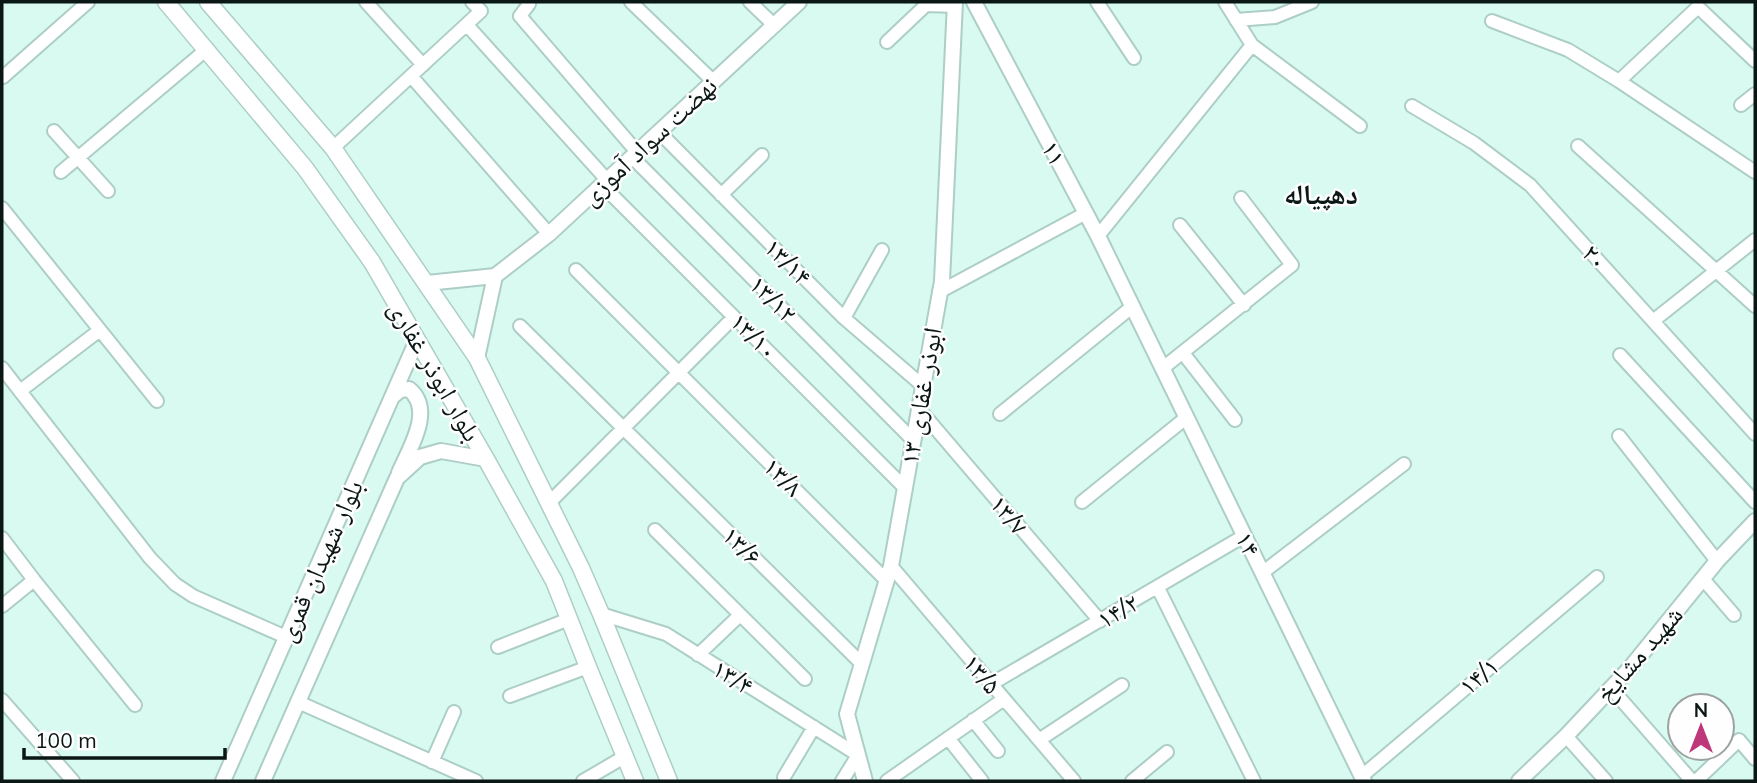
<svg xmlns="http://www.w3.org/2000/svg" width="1757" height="783" font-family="Mulish,'Noto Naskh Arabic',sans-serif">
	<rect width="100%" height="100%" fill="#d8faf1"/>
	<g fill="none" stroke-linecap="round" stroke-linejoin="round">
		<defs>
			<path id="minor" d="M366,2L423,65
				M527,2L529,4L520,16L637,152
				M631,2L713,81
				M750,2L774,25
				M1097,2L1134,58
				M1225,2L1252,45L1360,126
				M1236,20L1275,17L1312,2
				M1492,21L1568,50L1619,81L1755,172
				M467,25L607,180
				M887,42L926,5L955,6
				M411,76L549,234
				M3,77L88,2
				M1619,81L1698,7L1755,61
				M1741,105L1755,94
				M1412,106L1474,143L1530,185L1755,434
				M54,131L108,191
				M659,132L844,318L923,386
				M1578,146L1755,306
				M333,148L481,11L472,2
				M632,157L913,440
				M61,172L207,49
				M602,185L905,488
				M721,195L762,155
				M2,208L157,401
				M1180,225L1244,305
				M1098,236L1252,45
				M576,270L887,581
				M939,292L1086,213
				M844,318L882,250
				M1653,321L1755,240
				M520,326L862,664
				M1183,353L1235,420
				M1620,355L1755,502
				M2,368L150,558L175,584L193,596L286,637
				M1163,368L1292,265L1241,198
				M20,391L100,330
				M919,409L1100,621
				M1000,414L1133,306
				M1619,436L1717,561
				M1082,502L1187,417
				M549,503L734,317
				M655,530L805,679
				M2,538L34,580L2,606
				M891,566L1074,781
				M1262,573L1404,464
				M1703,579L1734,615
				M34,580L135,705
				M1158,588L1254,781
				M601,614L666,634L858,755L842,781
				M498,647L569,619
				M698,655L740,615
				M991,684L1244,536
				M1611,688L1692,781
				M510,696L588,667
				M2,700L73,781
				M298,702L476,781
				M973,720L998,751
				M1566,736L1606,781
				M948,738L982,781
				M1039,740L1122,685
				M432,762L454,712
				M1362,776L1597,577
				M784,777L814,727
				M583,781L624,757
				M887,781L1004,699
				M1132,781L1167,752
				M1696,781L1739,740L1755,759"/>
			<path id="tertiary" d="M974,2L1098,236L1364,781
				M495,276L549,234L799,2
				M427,283L495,276
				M477,358L495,276
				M392,397L400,390L409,389C435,410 409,449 399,473
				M223,781L417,340
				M263,781L397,478L420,457L441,451L486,459
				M865,781L847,714L891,566L942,281L955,2
				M1519,781L1566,736L1631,667L1717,561L1755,521"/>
			<path id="secondary" d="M166,2L305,168L372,262L486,459L554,581L588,667L635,781
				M208,2L333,148L477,358L581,568L601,614L669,781"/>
		</defs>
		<use href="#minor" stroke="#adcec6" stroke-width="16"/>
		<use href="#tertiary" stroke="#adcec6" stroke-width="18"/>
		<use href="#secondary" stroke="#adcec6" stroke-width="19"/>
		<use href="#minor" stroke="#fff" stroke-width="12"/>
		<use href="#tertiary" stroke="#fff" stroke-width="14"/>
		<use href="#secondary" stroke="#fff" stroke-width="16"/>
	</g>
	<g text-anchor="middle" stroke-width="5" stroke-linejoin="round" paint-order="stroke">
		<g font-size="26" fill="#0a1714" stroke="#fefefe">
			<text transform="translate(649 141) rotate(-43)" y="9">نهضت سواد آموزی</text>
			<text transform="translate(1054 153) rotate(62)" y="9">۱۱</text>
			<text transform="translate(1595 257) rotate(48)" y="9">۲۰</text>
			<text transform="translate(788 262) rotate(45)" y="9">۱۳/۱۴</text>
			<text transform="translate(773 299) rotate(45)" y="9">۱۳/۱۲</text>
			<text transform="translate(754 336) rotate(45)" y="9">۱۳/۱۰</text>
			<text transform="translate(435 371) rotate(60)" y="9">بلوار ابوذر غفاری</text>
			<text transform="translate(921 396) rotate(-80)" y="9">۱۳ ابوذر غفاری</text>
			<text transform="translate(783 477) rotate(45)" y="9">۱۳/۸</text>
			<text transform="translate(1009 515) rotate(50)" y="9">۱۳/۷</text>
			<text transform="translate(1248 544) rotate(64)" y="9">۱۴</text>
			<text transform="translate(742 546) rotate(45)" y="9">۱۳/۶</text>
			<text transform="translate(320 561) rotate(-66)" y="9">بلوار شهیدان قمری</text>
			<text transform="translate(1118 611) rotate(-30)" y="9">۱۴/۲</text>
			<text transform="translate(1639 654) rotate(-49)" y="9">شهید مشایخ</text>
			<text transform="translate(982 674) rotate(50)" y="9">۱۳/۵</text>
			<text transform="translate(1479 676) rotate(-40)" y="9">۱۴/۱</text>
			<text transform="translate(733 677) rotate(32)" y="9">۱۳/۴</text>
		</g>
		<g font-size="28" font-weight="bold" fill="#0a1714" stroke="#fefefe">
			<text x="1321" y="204">دهپیاله</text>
		</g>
	</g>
	<rect width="1757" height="783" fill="none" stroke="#0a1714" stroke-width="7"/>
	<g transform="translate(1701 727)"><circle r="33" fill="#fefefe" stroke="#9ca2a0" stroke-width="2"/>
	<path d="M0-5L12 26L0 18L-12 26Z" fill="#bd377a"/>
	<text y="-10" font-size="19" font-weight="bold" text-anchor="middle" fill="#0a1714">N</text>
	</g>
	<path d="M24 748v10h201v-10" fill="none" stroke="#0a1714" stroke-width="3.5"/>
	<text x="35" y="748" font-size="21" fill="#0a1714" stroke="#fefefe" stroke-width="5" paint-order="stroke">100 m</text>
</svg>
